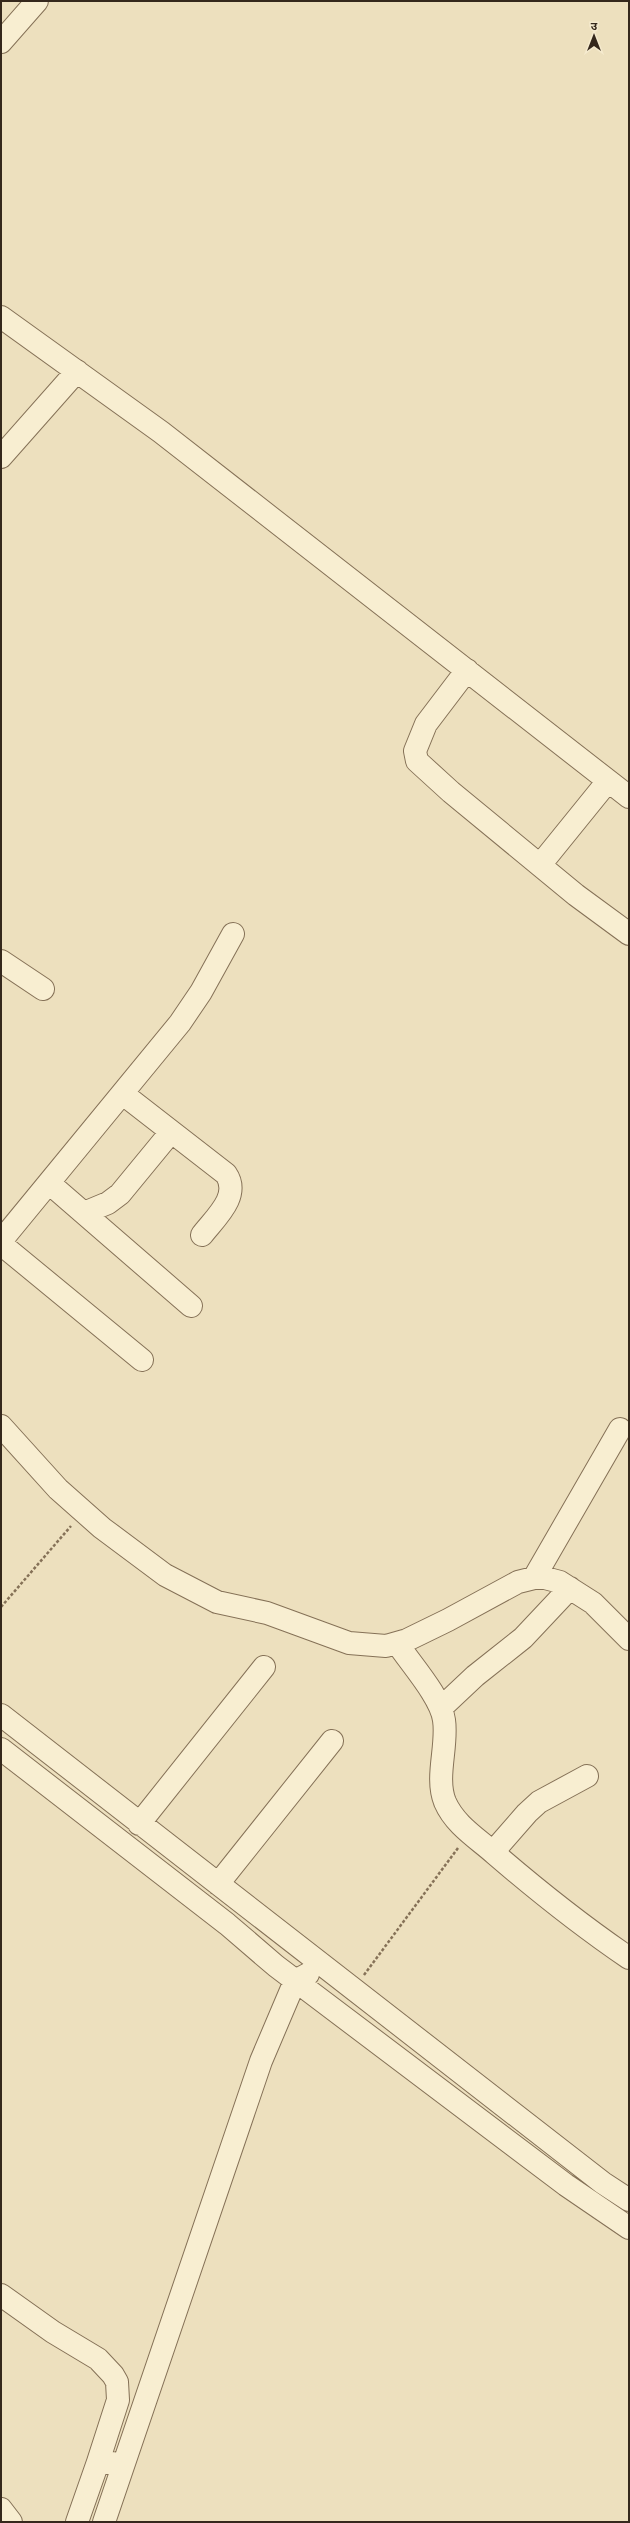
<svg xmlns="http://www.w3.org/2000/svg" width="630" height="2523" font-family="Bitter,'Noto Sans Devanagari',serif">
	<rect width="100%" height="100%" fill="#ede0be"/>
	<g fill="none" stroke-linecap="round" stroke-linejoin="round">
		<defs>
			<path id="minor" d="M1,42L37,1
				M1,317L161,432L629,797
				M1,457L77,371
				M467,670L426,724L415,751L417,761L451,792L576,895L629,934
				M540,865L608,781
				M1,961L43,989
				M123,1094L226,1174C241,1196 215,1218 202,1235
				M49,1183L191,1306
				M84,1213L108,1203L120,1194L171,1132
				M1,1241L180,1023L201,992L233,934
				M1,1244L142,1360
				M1,1426L58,1489L102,1528L165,1575L217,1602L267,1613L349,1643L386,1646L407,1640L448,1620L518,1582L534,1578H545L560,1582L593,1603L629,1639
				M534,1578L620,1429
				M397,1643C410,1663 441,1697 444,1720C448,1746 435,1777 445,1802C455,1825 477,1838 495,1854C538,1891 582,1926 629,1958
				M441,1708L475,1676L523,1638L570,1588
				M1,1715L603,2183L629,2200
				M1,1749L227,1924L276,1966L566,2185L629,2228
				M139,1824L264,1667
				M493,1852L527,1813L539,1802L587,1776
				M218,1884L332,1741
				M1,2295L53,2332L98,2359L113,2375L117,2382L118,2400L98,2462
				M1,2509L11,2522
				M77,2522L98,2462L112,2463
				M104,2522L261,2061L295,1981L308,1974"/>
		</defs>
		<use href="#minor" stroke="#857157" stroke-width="24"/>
		<path stroke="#857157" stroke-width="2.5" stroke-dasharray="3 2" stroke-linecap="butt" d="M1,1607L71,1526
			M364,1975L458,1848"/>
		<use href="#minor" stroke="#f8eed1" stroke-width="22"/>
	</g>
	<rect width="630" height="2523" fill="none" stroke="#35281c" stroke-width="4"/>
	<g transform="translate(594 36)" stroke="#f5eace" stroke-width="3" paint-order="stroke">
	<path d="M0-3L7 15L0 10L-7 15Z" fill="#35281c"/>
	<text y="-6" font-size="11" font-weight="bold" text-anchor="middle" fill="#35281c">उ</text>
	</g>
</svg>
